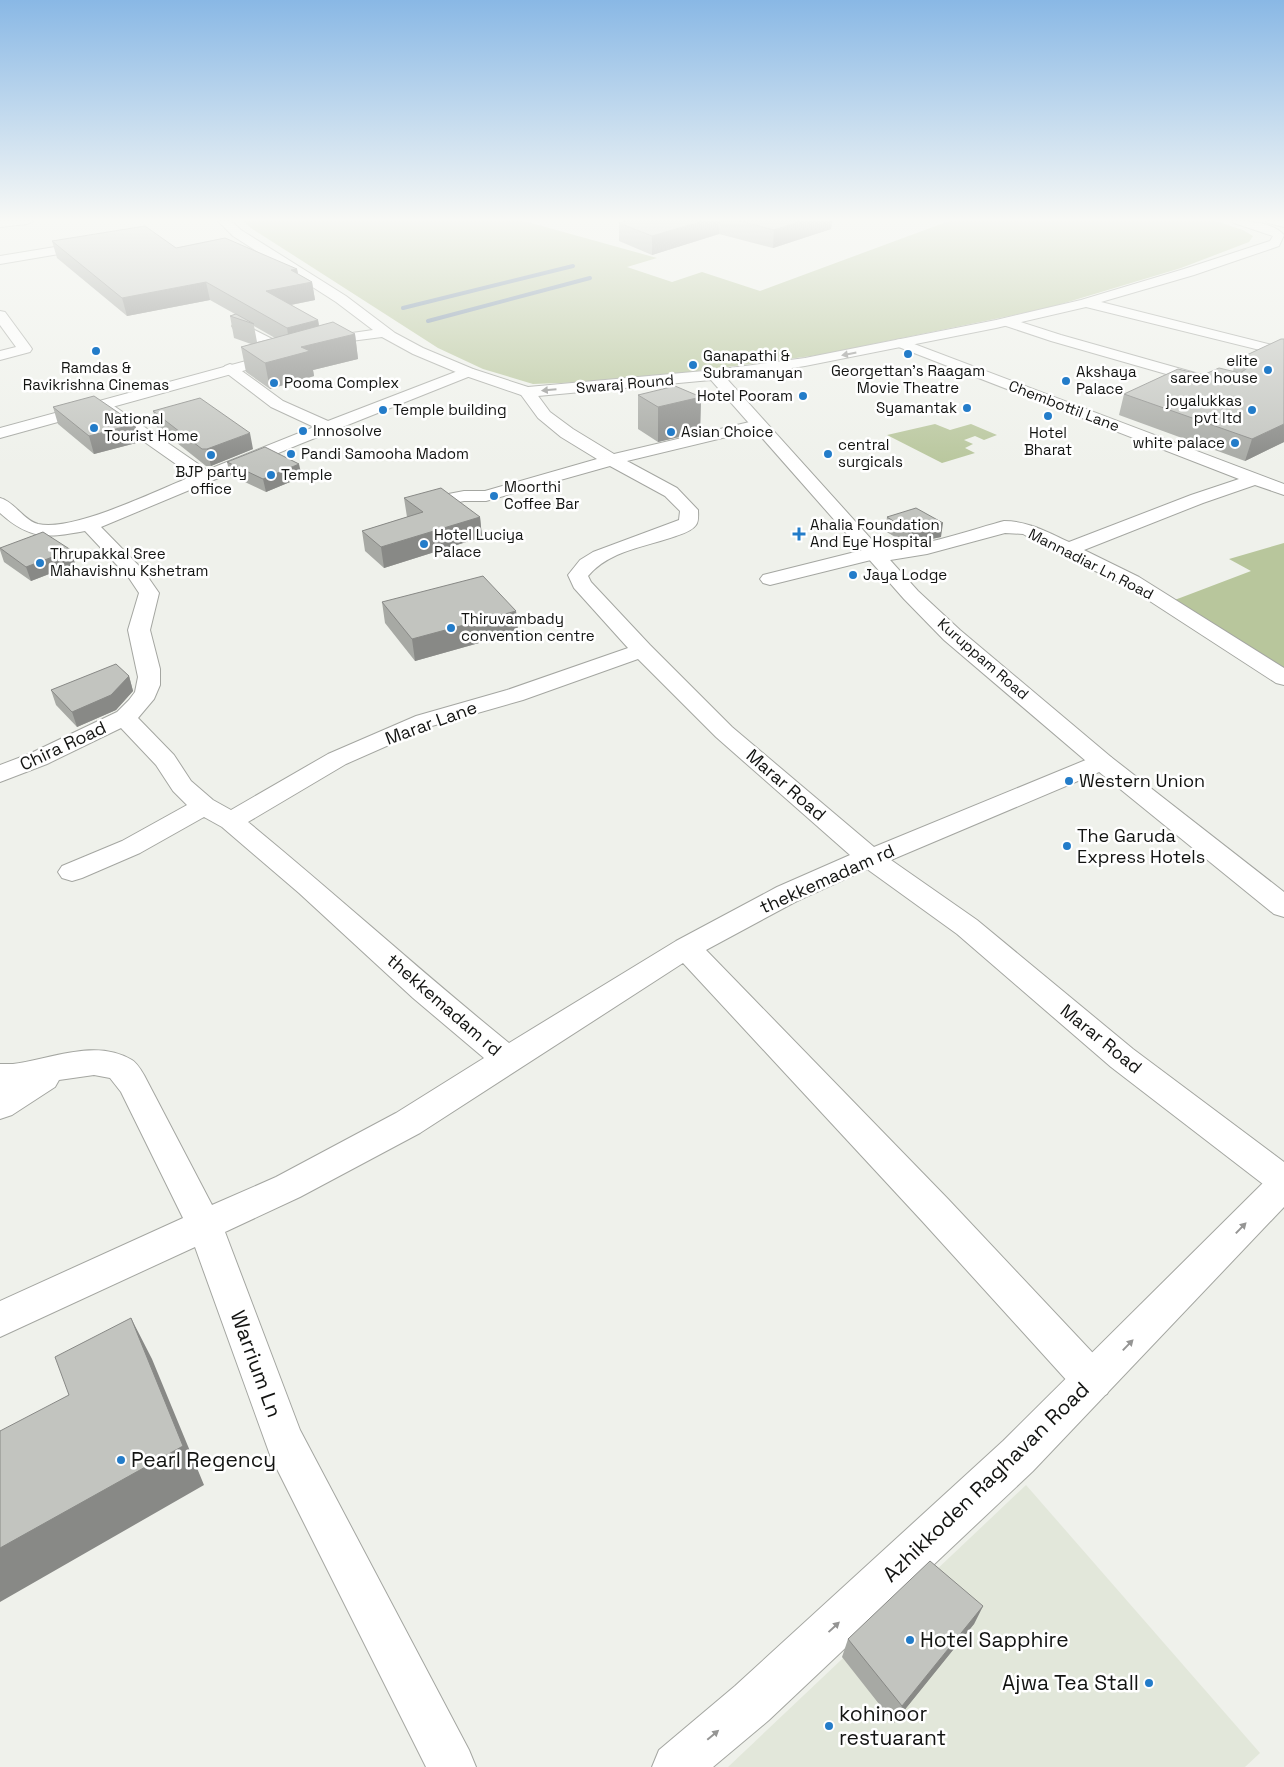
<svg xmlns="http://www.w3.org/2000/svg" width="1284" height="1767" font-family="'Space Grotesk',sans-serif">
	<rect width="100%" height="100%" fill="#eff1eb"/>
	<path fill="#e2e7da" d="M1026,1485L1260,1753L1245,1767H728Z"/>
	<path fill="#b8c69c" d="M243,221H524L657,258L627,267L672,282L702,272L760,291L949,221H1215L1243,230L1253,236L1249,242L1181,268L1048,308L819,355L681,373L587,382L533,384L483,369L438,348L251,228Z
		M935,424L950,430L971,424L997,435L984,440L975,436L964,440L973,444L965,448L975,453L942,463L887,435Z
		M1284,543V670L1172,601L1251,571L1229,559Z"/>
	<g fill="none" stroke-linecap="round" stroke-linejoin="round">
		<path stroke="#738aa2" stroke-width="4" d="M403,308L573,266
			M428,321L590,278"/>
		<defs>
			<path id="minor" d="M0,221H33L27,224L0,227Z
				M1266,221H1284V227L1268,223Z
				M55,247L61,251L59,254L0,264V256Z
				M0,311L5,312L30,346L32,349L30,352L0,360V351L16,347L0,325Z
				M1008,318L1061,335L1213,378L1216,381L1213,384L1208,386L1051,341L1003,325L1001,322L1003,319Z
				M239,322L288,347L290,350L288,353C273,357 247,337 234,329L232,326L234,323Z
				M901,339L1284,484V495L1255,485L1203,503L1084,550L1139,577L1284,668V685L1276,683L1125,585L1059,554L1023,534L1005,533L927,554L878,562L871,560L770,585L763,583L760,579L763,575L875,547C903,554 973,529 1004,521C1028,521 1047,532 1069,542L1191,495L1239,479L896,346L894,343L896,340Z
				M230,364L235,366L283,401L328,421L463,369H473L476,372L473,375L300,444L101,527L143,570L159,593L150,630L160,669V685L154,699L138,718L174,755L191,781L213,800L231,810L328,754L416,716L507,690L628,648L574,588L568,575L580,560L593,552L679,520L680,511L665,496L610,466L486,501H464L444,505L438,504L435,500L438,496L464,491H485L597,459L561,437L538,418L519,392L521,389H533L550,412L573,429L614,454L758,420L764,422L766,425L764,428L627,461L677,488L698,510C698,515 699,521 696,525C692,531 682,534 676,536C646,547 610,550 588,576L591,582L650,645L732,727L874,847L1093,757L1102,755L1111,757L1114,762L1111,767L891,860L977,920L1133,1049L1284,1162V1196L1272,1191L1111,1067L957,934L867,869L797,901L706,950L948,1199L1107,1368L1113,1381L1107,1394L1093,1400L1079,1394L922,1221L683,963L420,1133L300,1197L225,1232L300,1430L469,1750L476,1767H426L270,1455L195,1247L0,1337V1301L183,1218L121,1092L110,1078L94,1075L59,1080L55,1087L12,1115L0,1119V1064H13C51,1059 96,1038 132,1060C137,1063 141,1070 144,1075L212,1205L276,1177L396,1113L484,1058L413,998L299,893L222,827L204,817L140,853L82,878L72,881L62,878L58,872L62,866L122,841L187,805L173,791L156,765L121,728L47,764L0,782V765L29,754L117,712L129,700L135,692L138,677L128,630L139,593L129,578L85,531C47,538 30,540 0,513V498C15,502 23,520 38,524C74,532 157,490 193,476L99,410L97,407L99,404H111L207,470L314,427L271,407L225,372L222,369L225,366ZM638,659L716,737L850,855L777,887L676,941L509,1043C420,971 336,894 248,822L346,764L432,726L523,700Z"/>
			<path id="major" d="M218,221H231L241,230L346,296L395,333L423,348L473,369L528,387L715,370L805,358L996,320L1081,300L1184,269L1270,241L1273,236L1234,223L1232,221C1248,221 1273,222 1284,235L1279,246L1194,275L1101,302L1284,348V356L1086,307L996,328L805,366L726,378L918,591L960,630L1111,757L1284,892V917L1274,914L1093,767L944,640L904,599L711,380L527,397L463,375L413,354L382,337L351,341L0,438V428L345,334L373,330L336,302L233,236Z
				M1284,1169V1207L1033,1471L769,1720L713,1767H652L659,1750L735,1686L1003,1441L1272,1174Z"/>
		</defs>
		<use href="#minor" stroke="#a4a6a1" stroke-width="2"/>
		<use href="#major" stroke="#a4a6a1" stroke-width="2"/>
		<use href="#minor" fill="#fff" fill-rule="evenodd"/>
		<use href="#major" fill="#fff" fill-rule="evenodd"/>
	</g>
	<path fill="#a7a9a4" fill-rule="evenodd" d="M625,221H832L831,229L773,248L719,234L652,255L619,241V223Z
		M52,241L176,248L297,269L298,274L312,282L315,300L291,305L318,320L319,326L355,334L358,359L313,370L314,376L270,389L246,372L241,347L251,344L234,338L230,316L235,314L210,300L127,316L57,258ZM254,326L275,338L257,342Z
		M1281,339L1284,442L1245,461L1119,415L1124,394L1203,375L1233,371L1236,360Z
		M638,395L701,397L700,432L658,442L638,429Z
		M53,407L140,442L94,454L58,424Z
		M153,411L253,449L211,466H206L157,427Z
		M227,462L302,477L266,492L230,475Z
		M404,498L480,517L482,537L384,568L365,551L362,531L407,517Z
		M887,517L941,537L907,544L885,531Z
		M0,548L71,550L75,564L31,581L4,562L0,550Z
		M382,602L516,611L518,632L415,661L385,623Z
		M129,676L133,691L116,710L77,727L56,705L51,690Z
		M983,1606L974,1624L894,1723L842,1657L848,1639Z"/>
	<path fill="#888986" d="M703,221H720L719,234L652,255V236Z
		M801,221H832L831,229L773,248L774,230Z
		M297,269L300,284L312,282L315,300L270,309L266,291L291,270Z
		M206,282L210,300L127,316L122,298Z
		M318,320L321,338L290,347L287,328Z
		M355,334L358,359L313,370L314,376L270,389L265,363L301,347Z
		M701,397L700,432L658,442V407Z
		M135,424L140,442L94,454L89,436Z
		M1284,424V442L1245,461L1252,439Z
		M250,433L253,449L211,466L207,449Z
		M299,464L302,477L266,492L263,479Z
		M480,517L482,537L384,568L381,547Z
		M943,523L941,537L907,544L909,531Z
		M71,550L75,564L31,581L26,567Z
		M516,611L518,632L415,661L412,639Z
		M129,676L133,691L116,710L77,727L72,712Z
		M131,1318L152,1359L204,1485L0,1602V1548Z
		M983,1606L974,1624L894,1723L902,1706Z"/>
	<path fill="#c2c4bf" stroke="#888986" d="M625,221H703L652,236L619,223Z
		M740,221H801L774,230Z
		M145,226L176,248L225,238L297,269L291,270L312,282L266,291L318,320L287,328L206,282L122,298L52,241Z
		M236,314L254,324L230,316Z
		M333,322L355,334L301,347L310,351L265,363L241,347Z
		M1281,339H1284V424L1252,439L1124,394L1178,369L1203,375L1219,368L1240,373L1249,367L1245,362L1236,360Z
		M675,386L701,397L658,407L638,395Z
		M94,396L135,424L89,436L53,407Z
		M200,398L250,433L207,449H202L153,411Z
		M265,447L299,464L263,479L227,462Z
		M441,488L480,517L381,547L362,531L423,512L404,498Z
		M916,508L943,523L909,531L887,517Z
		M43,532L71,550L26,567L0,548Z
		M483,576L516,611L412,639L382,602Z
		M116,664L129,676L111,695L72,712L51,690Z
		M131,1318L183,1446L0,1548V1431L69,1395L55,1357Z
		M930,1561L983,1606L902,1706L848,1639Z"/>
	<defs><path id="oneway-solid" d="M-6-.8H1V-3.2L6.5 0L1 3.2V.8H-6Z" transform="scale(1.25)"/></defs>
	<g fill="#959594">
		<use href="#oneway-solid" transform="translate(849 354) rotate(169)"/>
		<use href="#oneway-solid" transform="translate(549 390) rotate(175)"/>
		<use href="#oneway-solid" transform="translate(1241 1228) rotate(-46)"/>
		<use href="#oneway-solid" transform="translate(1128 1345) rotate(-46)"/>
		<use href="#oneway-solid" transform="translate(834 1627) rotate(-43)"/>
		<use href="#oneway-solid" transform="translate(713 1735) rotate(-40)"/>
	</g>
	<linearGradient id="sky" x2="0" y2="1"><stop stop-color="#89b8e5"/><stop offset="0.47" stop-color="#f8f9f6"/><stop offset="1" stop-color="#f8f9f6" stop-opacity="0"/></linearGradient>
	<rect width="1284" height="468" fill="url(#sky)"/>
	<g fill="#237cc9" stroke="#fff" stroke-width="2">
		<circle cx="96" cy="351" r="5"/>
		<circle cx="908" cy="354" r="5"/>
		<circle cx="693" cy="365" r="5"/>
		<circle cx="1268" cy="370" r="5"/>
		<circle cx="1066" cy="381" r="5"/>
		<circle cx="274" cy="383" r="5"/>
		<circle cx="803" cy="396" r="5"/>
		<circle cx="967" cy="408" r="5"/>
		<circle cx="383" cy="410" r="5"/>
		<circle cx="1252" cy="410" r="5"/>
		<circle cx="1048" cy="416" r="5"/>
		<circle cx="94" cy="428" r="5"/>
		<circle cx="303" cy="431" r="5"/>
		<circle cx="671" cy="432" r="5"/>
		<circle cx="1235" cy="443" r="5"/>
		<circle cx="291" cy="454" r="5"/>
		<circle cx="828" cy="454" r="5"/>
		<circle cx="211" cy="455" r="5"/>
		<circle cx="271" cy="475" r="5"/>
		<circle cx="494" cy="496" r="5"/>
		<path d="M796.5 526.5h5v5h5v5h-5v5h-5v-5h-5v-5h5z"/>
		<circle cx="424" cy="544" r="5"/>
		<circle cx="40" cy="563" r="5"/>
		<circle cx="853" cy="575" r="5"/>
		<circle cx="451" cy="628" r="5"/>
		<circle cx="1069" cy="781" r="5"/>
		<circle cx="1067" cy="846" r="5"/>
		<circle cx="121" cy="1460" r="5"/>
		<circle cx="910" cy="1640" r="5"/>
		<circle cx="1149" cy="1683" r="5"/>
		<circle cx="829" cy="1726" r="5"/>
	</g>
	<g text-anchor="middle" stroke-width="5" stroke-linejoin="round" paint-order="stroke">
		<g font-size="15" fill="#131412" stroke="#fff" text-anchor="start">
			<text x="703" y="361">Ganapathi &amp;<tspan x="703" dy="17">Subramanyan</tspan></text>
			<text x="1258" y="366" text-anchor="end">elite<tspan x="1258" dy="17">saree house</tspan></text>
			<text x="96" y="373" text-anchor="middle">Ramdas &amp;<tspan x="96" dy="17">Ravikrishna Cinemas</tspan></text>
			<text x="908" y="376" text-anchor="middle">Georgettan's Raagam<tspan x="908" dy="17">Movie Theatre</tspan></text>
			<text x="1076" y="377">Akshaya<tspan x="1076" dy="17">Palace</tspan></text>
			<text x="284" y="388">Pooma Complex</text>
			<text x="793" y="401" text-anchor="end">Hotel Pooram</text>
			<text x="1242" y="406" text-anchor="end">joyalukkas<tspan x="1242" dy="17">pvt ltd</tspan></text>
			<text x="957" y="413" text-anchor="end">Syamantak</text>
			<text x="393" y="415">Temple building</text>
			<text x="104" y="424">National<tspan x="104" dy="17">Tourist Home</tspan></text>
			<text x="313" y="436">Innosolve</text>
			<text x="681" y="437">Asian Choice</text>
			<text x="1048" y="438" text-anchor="middle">Hotel<tspan x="1048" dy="17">Bharat</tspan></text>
			<text x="1225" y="448" text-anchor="end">white palace</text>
			<text x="838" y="450">central<tspan x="838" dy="17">surgicals</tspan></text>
			<text x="301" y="459">Pandi Samooha Madom</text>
			<text x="211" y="477" text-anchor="middle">BJP party<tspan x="211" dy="17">office</tspan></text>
			<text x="281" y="480">Temple</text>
			<text x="504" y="492">Moorthi<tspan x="504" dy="17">Coffee Bar</tspan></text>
			<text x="810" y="530">Ahalia Foundation<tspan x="810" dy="17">And Eye Hospital</tspan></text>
			<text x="434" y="540">Hotel Luciya<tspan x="434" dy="17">Palace</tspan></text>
			<text x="50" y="559">Thrupakkal Sree<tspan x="50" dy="17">Mahavishnu Kshetram</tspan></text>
			<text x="863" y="580">Jaya Lodge</text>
			<text x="461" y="624">Thiruvambady<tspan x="461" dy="17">convention centre</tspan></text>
		</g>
		<g font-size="15" fill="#131412" stroke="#fff">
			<text transform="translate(625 384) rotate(-5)" y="5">Swaraj Round</text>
			<text transform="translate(1064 406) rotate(21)" y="5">Chembottil Lane</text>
			<text transform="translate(1091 564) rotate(27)" y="5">Mannadiar Ln Road</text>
			<text transform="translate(983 659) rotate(41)" y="5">Kuruppam Road</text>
		</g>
		<g font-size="18" fill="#131412" stroke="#fff">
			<text transform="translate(431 723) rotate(-20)" y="6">Marar Lane</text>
			<text transform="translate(63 746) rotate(-25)" y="6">Chira Road</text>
			<text transform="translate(786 785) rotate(41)" y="6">Marar Road</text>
			<text transform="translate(827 879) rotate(-24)" y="6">thekkemadam rd</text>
			<text transform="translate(444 1005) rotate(41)" y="6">thekkemadam rd</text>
			<text transform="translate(1101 1039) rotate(39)" y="6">Marar Road</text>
		</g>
		<g font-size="18" fill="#131412" stroke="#fff" text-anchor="start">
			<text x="1079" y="787">Western Union</text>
			<text x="1077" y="842">The Garuda<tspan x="1077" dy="21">Express Hotels</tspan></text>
		</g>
		<g font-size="21" fill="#131412" stroke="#fff">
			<text transform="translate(256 1364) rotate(70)" y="7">Warrium Ln</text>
			<text transform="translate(986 1482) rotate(-44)" y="7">Azhikkoden Raghavan Road</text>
		</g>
		<g font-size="21" fill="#131412" stroke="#fff" text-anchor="start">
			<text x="131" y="1467">Pearl Regency</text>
			<text x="920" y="1647">Hotel Sapphire</text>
			<text x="1139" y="1690" text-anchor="end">Ajwa Tea Stall</text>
			<text x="839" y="1721">kohinoor<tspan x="839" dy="24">restuarant</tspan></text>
		</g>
	</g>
</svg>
